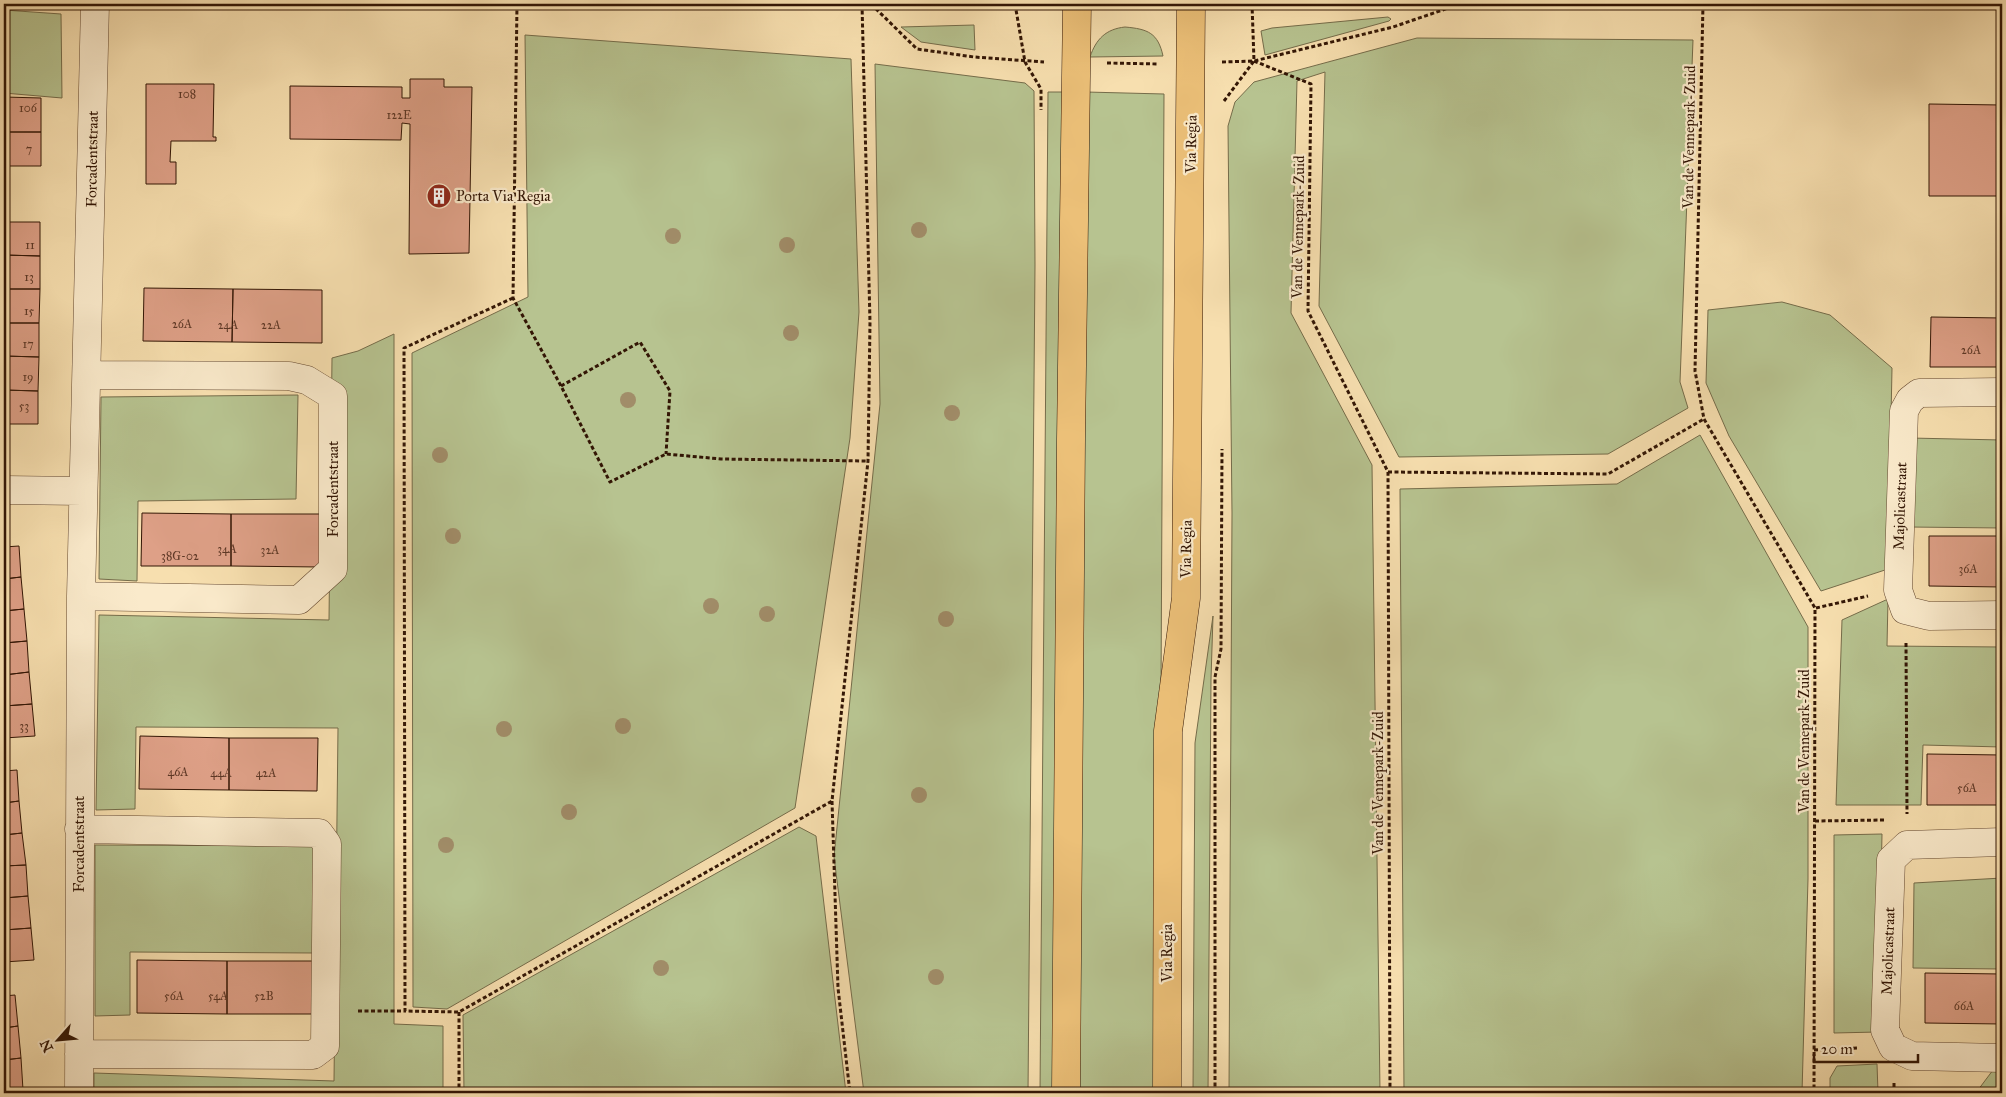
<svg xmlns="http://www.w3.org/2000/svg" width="2006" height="1097" font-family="'IM FELL Great Primer',serif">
	<rect width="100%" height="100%" fill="#f7dfaf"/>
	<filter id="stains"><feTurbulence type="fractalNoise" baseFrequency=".004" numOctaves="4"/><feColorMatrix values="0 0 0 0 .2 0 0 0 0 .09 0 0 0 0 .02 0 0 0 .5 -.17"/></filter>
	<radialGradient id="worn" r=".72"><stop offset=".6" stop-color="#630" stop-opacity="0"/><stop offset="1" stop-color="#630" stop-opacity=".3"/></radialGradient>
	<path fill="#b7c390" stroke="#756c4a" d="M4,10L61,14L62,98L4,93Z
		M1388,17L1391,19L1389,21L1265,55L1261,31L1272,28Z
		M974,25L975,50L921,42L901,27Z
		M1125,27C1148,29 1158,33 1163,56L1090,57C1096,39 1106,29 1125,27Z
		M525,35L851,59L859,312L850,438L795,808L447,1009L413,1007L412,353L528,297Z
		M1417,38L1693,40L1680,382L1688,408L1608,454L1399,457L1319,306L1325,72L1297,81L1291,313L1372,465L1380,1093H1229L1232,513L1228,126L1235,102L1254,82Z
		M875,64L1025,83L1034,91L1035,265L1028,1093H864L834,857L880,404Z
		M1048,92H1065L1054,1093H1040Z
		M1086,92L1164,94L1159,1093H1077Z
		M1782,302L1830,315L1892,368L1888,569L1821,591L1729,436L1706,383L1708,310Z
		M394,334V1024L443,1026V1093H94V1073L334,1081L338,728L136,727L135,809L96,810L99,615L329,620L332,358L358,351Z
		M298,395L296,499L138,501L137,581L99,579L101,397Z
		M1700,435L1808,627V879L1802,1093H1404L1400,489L1617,484Z
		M1910,438L2002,440V528L1909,527Z
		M1888,599L1887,646L2002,647V747L1923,745L1921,805H1836L1842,620Z
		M1213,616L1211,679L1208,1093H1193L1195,743Z
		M799,827L816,836L846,1093H464L463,1015Z
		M1882,834L1878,1032L1834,1033V835Z
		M95,845L314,846V953L130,952V1015L95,1016Z
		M2002,878V969L1913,968L1914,883Z
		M1877,1064L1878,1092L1978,1090L1996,1066H2002V1093H1830V1078L1837,1066Z"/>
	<path fill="#dea087" stroke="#331605" d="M410,79H444V87H472L469,253L409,254L410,124L402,123L401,140L290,139V86L402,87V98H410Z
		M146,84H214L213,137H216V141H171L170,162H176V184H146Z
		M4,97L41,98V132H4Z
		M1929,104L2002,105V196H1929Z
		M4,132H41V166H4Z
		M4,222H40V256L4,255Z
		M4,255L40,256V289H4Z
		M144,288L233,289L232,342L143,341Z
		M4,289H40L39,323H4Z
		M233,289L322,290V343L232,342Z
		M1931,317L2002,318V367H1930Z
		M4,323H39V357L4,356Z
		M4,356L39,357L38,391L4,390Z
		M4,390L38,391V424H4Z
		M142,513L231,514V566H141Z
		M231,514H320V567L231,566Z
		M1929,536H2002V587L1929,586Z
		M19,546L21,577L4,579V547Z
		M21,577L24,609L4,611V579Z
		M24,609L27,641L4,643V611Z
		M27,641L29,672L4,675V643Z
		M29,672L32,704L4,706V675Z
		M32,704L35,736L4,738V706Z
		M140,736L229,738V790L139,789Z
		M229,738H318L317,791L229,790Z
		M1927,754L2002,755V805H1927Z
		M17,770L19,801L4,803V771Z
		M19,801L22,833L4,835V803Z
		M22,833L26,865L4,866V835Z
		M26,865L28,896L4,898V866Z
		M28,896L31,928L4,930V898Z
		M31,928L34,960L4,962V930Z
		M137,960L227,961V1014L137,1013Z
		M227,961H316V1014H227Z
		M1925,973L2002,974V1024L1925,1023Z
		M15,995L18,1026L4,1028V996Z
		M18,1026L21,1058L4,1060V1028Z
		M21,1058L23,1090L4,1092V1060Z
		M23,1090L24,1093H4V1092Z"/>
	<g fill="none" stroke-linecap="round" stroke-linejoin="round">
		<defs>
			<path id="minor" d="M2002,392L1919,393L1910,400L1904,411L1898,590L1905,610L1929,616L2002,615
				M4,490L82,491
				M81,596L299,600L333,569V396L307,380L289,376L87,375
				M79,829L319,833L327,844L325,1046L313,1055L79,1054
				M2002,842L1907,845L1891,860L1885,1030L1893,1047L1912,1056L2002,1058
				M79,1093L81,596L95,4"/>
			<path id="primary" d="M1066,1093L1071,439L1077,4
				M1167,1093L1168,731L1186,598L1191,4"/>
		</defs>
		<use href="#minor" stroke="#644830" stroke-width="29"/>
		<use href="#primary" stroke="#331605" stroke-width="29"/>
		<path stroke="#331605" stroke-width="3" stroke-dasharray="4 2.5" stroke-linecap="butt" d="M517,4L513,298L561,386L610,482L666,454L721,459L868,461
			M871,4L917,49L974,57L1044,62
			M1015,4L1025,62L1041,89V110
			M1703,4L1695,371L1704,419L1815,608L1814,1093
			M1254,61L1311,84L1308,311L1388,472L1390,1093
			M1222,62L1254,61L1393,27L1460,4
			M1107,63L1159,64
			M1224,101L1254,61L1252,4
			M513,298L404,348L405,1011L459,1012L832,801L868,461L870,322L862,4
			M561,386L640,342L670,391L666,454
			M1388,472L1608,474L1704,419
			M1816,608L1868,596
			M1906,643L1907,814
			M832,801L838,988L850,1093
			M1815,821L1886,820
			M358,1011H405
			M459,1012V1093
			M1814,1050L1859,1048
			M1894,1083V1093
			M1215,1093V677L1221,649L1222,449"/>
		<use href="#minor" stroke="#faeacb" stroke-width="28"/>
		<use href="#primary" stroke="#ecc078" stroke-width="28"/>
	</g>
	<g fill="#a18d69">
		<circle cx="919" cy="230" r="8"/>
		<circle cx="673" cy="236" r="8"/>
		<circle cx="787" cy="245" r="8"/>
		<circle cx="791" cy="333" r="8"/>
		<circle cx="628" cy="400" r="8"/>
		<circle cx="952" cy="413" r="8"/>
		<circle cx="440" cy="455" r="8"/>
		<circle cx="453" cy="536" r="8"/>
		<circle cx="711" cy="606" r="8"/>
		<circle cx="767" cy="614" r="8"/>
		<circle cx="946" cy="619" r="8"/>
		<circle cx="623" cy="726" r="8"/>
		<circle cx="504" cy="729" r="8"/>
		<circle cx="919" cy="795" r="8"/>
		<circle cx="569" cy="812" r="8"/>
		<circle cx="446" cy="845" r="8"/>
		<circle cx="661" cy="968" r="8"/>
		<circle cx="936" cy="977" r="8"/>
	</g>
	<defs>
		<symbol id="building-disc" viewBox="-11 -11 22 22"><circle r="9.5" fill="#8f2418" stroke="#faeacb"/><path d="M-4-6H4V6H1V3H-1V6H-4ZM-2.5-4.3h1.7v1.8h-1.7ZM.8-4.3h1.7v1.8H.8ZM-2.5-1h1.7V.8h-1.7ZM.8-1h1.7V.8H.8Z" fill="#fff"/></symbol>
	</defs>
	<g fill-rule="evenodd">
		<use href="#building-disc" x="425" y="182" width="28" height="28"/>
	</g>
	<g text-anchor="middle" stroke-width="4.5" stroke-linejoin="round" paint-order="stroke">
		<g font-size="12" fill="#5e3826">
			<text x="187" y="98">108</text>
			<text x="28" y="112">106</text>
			<text x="399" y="119">122E</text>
			<text x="29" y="153">7</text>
			<text x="30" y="249">11</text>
			<text x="29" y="281">13</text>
			<text x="29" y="315">15</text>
			<text x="182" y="328">26A</text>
			<text x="228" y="329">24A</text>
			<text x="271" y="329">22A</text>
			<text x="28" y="348">17</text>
			<text x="1971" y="354">26A</text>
			<text x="28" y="381">19</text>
			<text x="24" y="410">53</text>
			<text x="227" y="553">34A</text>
			<text x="270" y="554">32A</text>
			<text x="180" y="560">38G-02</text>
			<text x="1968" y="573">36A</text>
			<text x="24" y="730">33</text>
			<text x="178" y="776">46A</text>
			<text x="221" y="777">44A</text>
			<text x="266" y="777">42A</text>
			<text x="1967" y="792">56A</text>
			<text x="174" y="1000">56A</text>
			<text x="218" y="1000">54A</text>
			<text x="264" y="1000">52B</text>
			<text x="1964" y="1010">66A</text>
		</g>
		<g font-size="15" fill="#331605" stroke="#faeacb">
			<text transform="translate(1689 137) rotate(-89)" y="5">Van de Vennepark-Zuid</text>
			<text transform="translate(1191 144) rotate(-89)" y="5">Via Regia</text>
			<text transform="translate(92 159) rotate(-89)" y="5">Forcadentstraat</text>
			<text transform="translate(1298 227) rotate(-89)" y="5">Van de Vennepark-Zuid</text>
			<text transform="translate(333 489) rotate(-90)" y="5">Forcadentstraat</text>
			<text transform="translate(1900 506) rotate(-88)" y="5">Majolicastraat</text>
			<text transform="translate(1186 549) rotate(-89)" y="5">Via Regia</text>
			<text transform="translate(1804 741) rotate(-90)" y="5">Van de Vennepark-Zuid</text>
			<text transform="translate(1378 783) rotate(-90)" y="5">Van de Vennepark-Zuid</text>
			<text transform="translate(79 844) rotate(-90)" y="5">Forcadentstraat</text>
			<text transform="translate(1888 951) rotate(-88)" y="5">Majolicastraat</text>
			<text transform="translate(1167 953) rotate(-90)" y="5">Via Regia</text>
		</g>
		<g font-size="15" fill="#331605" stroke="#faeacb" text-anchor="start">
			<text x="456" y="201">Porta Via Regia</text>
		</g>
	</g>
	<rect width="2006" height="1097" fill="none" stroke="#f7dfaf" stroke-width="20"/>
	<rect x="5" y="5" width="1996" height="1087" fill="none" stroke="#331605" stroke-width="2.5"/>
	<rect x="10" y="10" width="1986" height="1077" fill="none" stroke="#331605"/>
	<g transform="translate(58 1040) rotate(243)" stroke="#faeacb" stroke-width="4" paint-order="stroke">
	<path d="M0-4L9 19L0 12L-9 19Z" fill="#331605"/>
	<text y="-8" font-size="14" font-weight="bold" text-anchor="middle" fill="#331605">N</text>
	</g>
	<path d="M1814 1054v8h104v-8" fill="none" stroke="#331605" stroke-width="2.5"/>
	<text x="1821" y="1054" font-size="15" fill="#331605" stroke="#faeacb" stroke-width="4" paint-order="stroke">20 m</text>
	<rect width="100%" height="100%" filter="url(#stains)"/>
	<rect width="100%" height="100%" fill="url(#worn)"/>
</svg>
